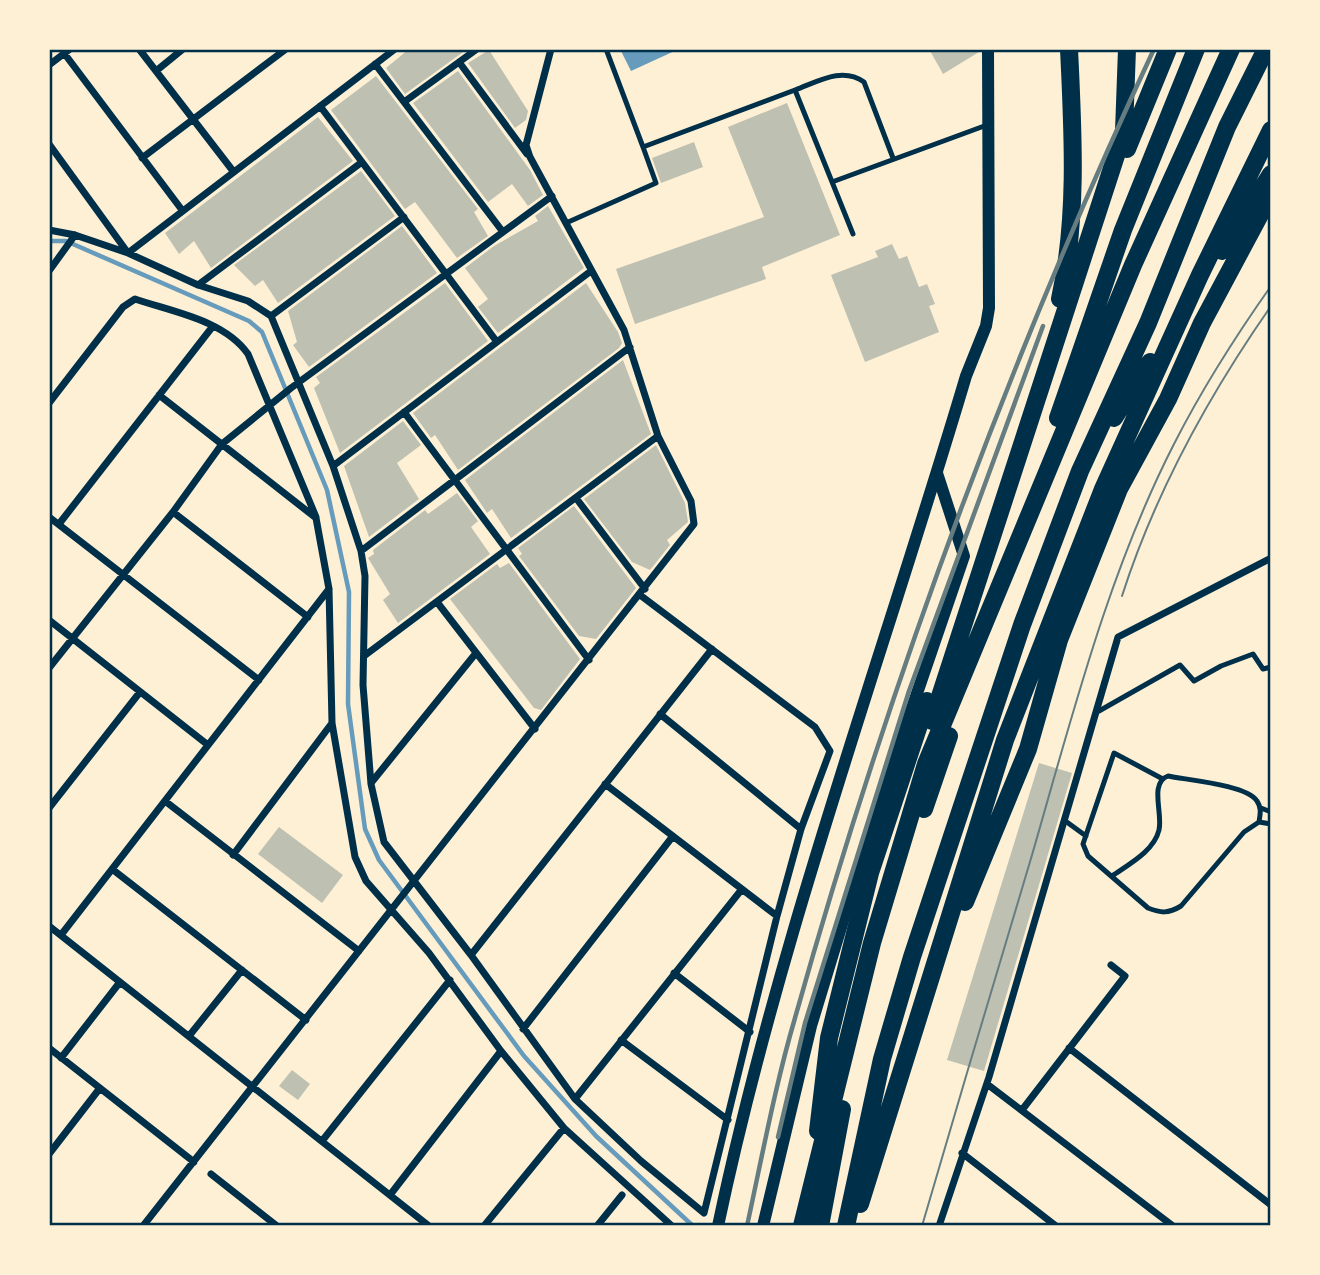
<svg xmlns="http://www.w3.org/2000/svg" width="1320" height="1275" font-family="'Zilla Slab',serif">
	<rect width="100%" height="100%" fill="#fdf0d5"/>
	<path fill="#669bbc" d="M620,49H679L631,71Z"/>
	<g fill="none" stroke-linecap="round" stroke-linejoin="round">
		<path stroke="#669bbc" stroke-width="4.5" d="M49,241H66L249,321L262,332L327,490L349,592L348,704L365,829L379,860L524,1056L596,1136L693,1226"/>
	</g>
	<path fill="#bec0b2" d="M409,49H465L466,50L405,94L386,68Z
		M929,49H979V52L943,74Z
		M489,50L528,111L526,120L515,128L468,63Z
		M458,71L530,170L543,195L528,206L512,184L488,202L413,103Z
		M376,76L478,209L474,212L488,236L457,258L415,202L405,209L331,110Z
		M787,103L840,235L762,267L766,279L635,324L616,269L764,217L728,127Z
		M318,117L353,161L211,268L194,241L179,254L165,233Z
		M694,142L703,167L661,183L652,158Z
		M361,171L395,216L278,303L263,280L255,286L234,265Z
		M548,206L584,268L498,333L478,307L488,299L465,268L494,246L538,221L535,216Z
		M402,226L437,273L309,367L293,345L297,342L288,311Z
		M892,244L899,259L907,256L919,287L927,284L935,304L929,306L939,332L865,362L831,275L878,257L875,251Z
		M445,283L488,341L340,453L314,388L320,383L316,377Z
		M586,283L618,332L622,343L619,348L458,470L435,435L431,438L413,413Z
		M623,360L651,434L511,538L492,509L487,513L465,480Z
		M403,421L421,445L397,463L419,499L369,537L344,466Z
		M656,445L685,503L688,522L667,540L670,545L650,570L632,562L584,499Z
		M457,493L478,521L471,527L490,554L398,623L383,600L390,594L368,558L374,554L373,550L425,510L428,514Z
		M574,506L636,588L596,639L579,636L519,556L522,554L518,548Z
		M509,563L580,659L541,710L534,708L450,599L497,564L500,568Z
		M1039,763L1072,773L984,1071L947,1060Z
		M279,827L343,875L322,903L258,854Z
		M292,1070L310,1084L298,1100L279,1086Z"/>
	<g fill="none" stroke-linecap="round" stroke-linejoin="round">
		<path stroke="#003049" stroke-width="5" d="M606,49L643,147L795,90L853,234
			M795,90C817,82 842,66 864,82L893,158
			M832,182L987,125
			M566,223L656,183L643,147
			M1099,711L1180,665L1194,681L1221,666L1253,654L1263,669L1271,667
			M1261,808L1271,812
			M1064,820L1086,836
			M1259,822L1271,824
			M1112,876C1129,864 1154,851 1159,830C1163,813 1149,783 1168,776C1187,780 1247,785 1257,801C1262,808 1260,815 1259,822L1244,832L1181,906C1168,914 1161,913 1148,908L1088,856L1083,844L1114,753L1161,778"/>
		<path stroke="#003049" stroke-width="7" d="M139,49L233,171
			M64,53L182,210
			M459,62L527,154
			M375,64L503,232
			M49,65L70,49
			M156,71L183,49
			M404,102L477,49
			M320,106L497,342
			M49,144L128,253L395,49
			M142,158L286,49
			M49,230L75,235L128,253L198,285L248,301L271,316L333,466L361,551L365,576L363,685L371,784L384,842L471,955L575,1099L641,1161L704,1213L777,916L801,829L830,751L815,727L640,595
			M49,271L75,235
			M198,285L362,162
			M271,316L404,217
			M159,395L316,518L329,589L332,723L355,857L366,881L429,953L501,1051L564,1128L672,1226
			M49,403L123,307L135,299C173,312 224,320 248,354L316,517
			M404,412L589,660
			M333,466L591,271
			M576,498L645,589
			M173,512L308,617
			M49,517L259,680
			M59,524L213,326
			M361,551L630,347
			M437,602L535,729
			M49,620L208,745
			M364,656L658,436
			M49,668L173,512L222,444L291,388L552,196
			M660,714L801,829
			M371,783L476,653
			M605,784L777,916
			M165,801L359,951
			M49,808L140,692
			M233,855L332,723
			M112,869L306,1020
			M49,926L429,1226
			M61,935L329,589
			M471,955L712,649
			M674,973L750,1032
			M523,1029L673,836
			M189,1036L242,970
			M621,1040L728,1120
			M49,1048L194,1162
			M1069,1048L1271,1205
			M61,1058L120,982
			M987,1084L1173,1226
			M575,1099L742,889
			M1022,1110L1125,976L1111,965
			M322,1141L450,980
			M962,1153L1056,1226
			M49,1154L100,1088
			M211,1174L277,1226
			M390,1195L501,1051
			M143,1226L694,524L691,501L658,436L624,330L530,157L526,145L551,49
			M484,1226L564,1128
			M597,1226L622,1195
			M939,1226L989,1077L1118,637L1271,558"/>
		<path stroke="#003049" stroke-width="12" d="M718,1226C779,937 882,659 966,376L986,326L989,308L988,49
			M763,1226L811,1026L874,819L964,556L937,473"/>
		<path stroke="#003049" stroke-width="18" d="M1127,149L1168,49
			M1222,251L1271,174
			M1060,299C1078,218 1073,132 1069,49
			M1058,418L1123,230L1196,49
			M1114,418L1150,362
			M932,721L1124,131L1127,49
			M924,809L949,736
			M965,902L1028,749L1059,640L1119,489L1168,399L1202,323L1271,194
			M818,1131L829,1038L870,873L927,701
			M860,1204L1005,740L1103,489L1200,275L1271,130
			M802,1226L872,943L926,764L1133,265L1231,49
			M820,1226L842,1109
			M846,1226L882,1059L912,957L1022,625L1080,471L1148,323L1227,127L1266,49"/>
		<path stroke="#657d81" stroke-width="2" d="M1122,596C1155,493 1209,395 1271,306
			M922,1226C958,1102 995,979 1032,855C1072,717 1108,573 1174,444C1202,389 1235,337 1271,286"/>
		<path stroke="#657d81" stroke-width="4.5" d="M778,1137L805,1023L909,691L1043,326
			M747,1226C762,1157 775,1086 795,1018C888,687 1008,361 1154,49"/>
	</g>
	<rect width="1320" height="1275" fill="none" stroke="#fdf0d5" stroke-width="102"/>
	<rect x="51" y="51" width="1218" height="1173" fill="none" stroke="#003049" stroke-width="2.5"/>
</svg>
